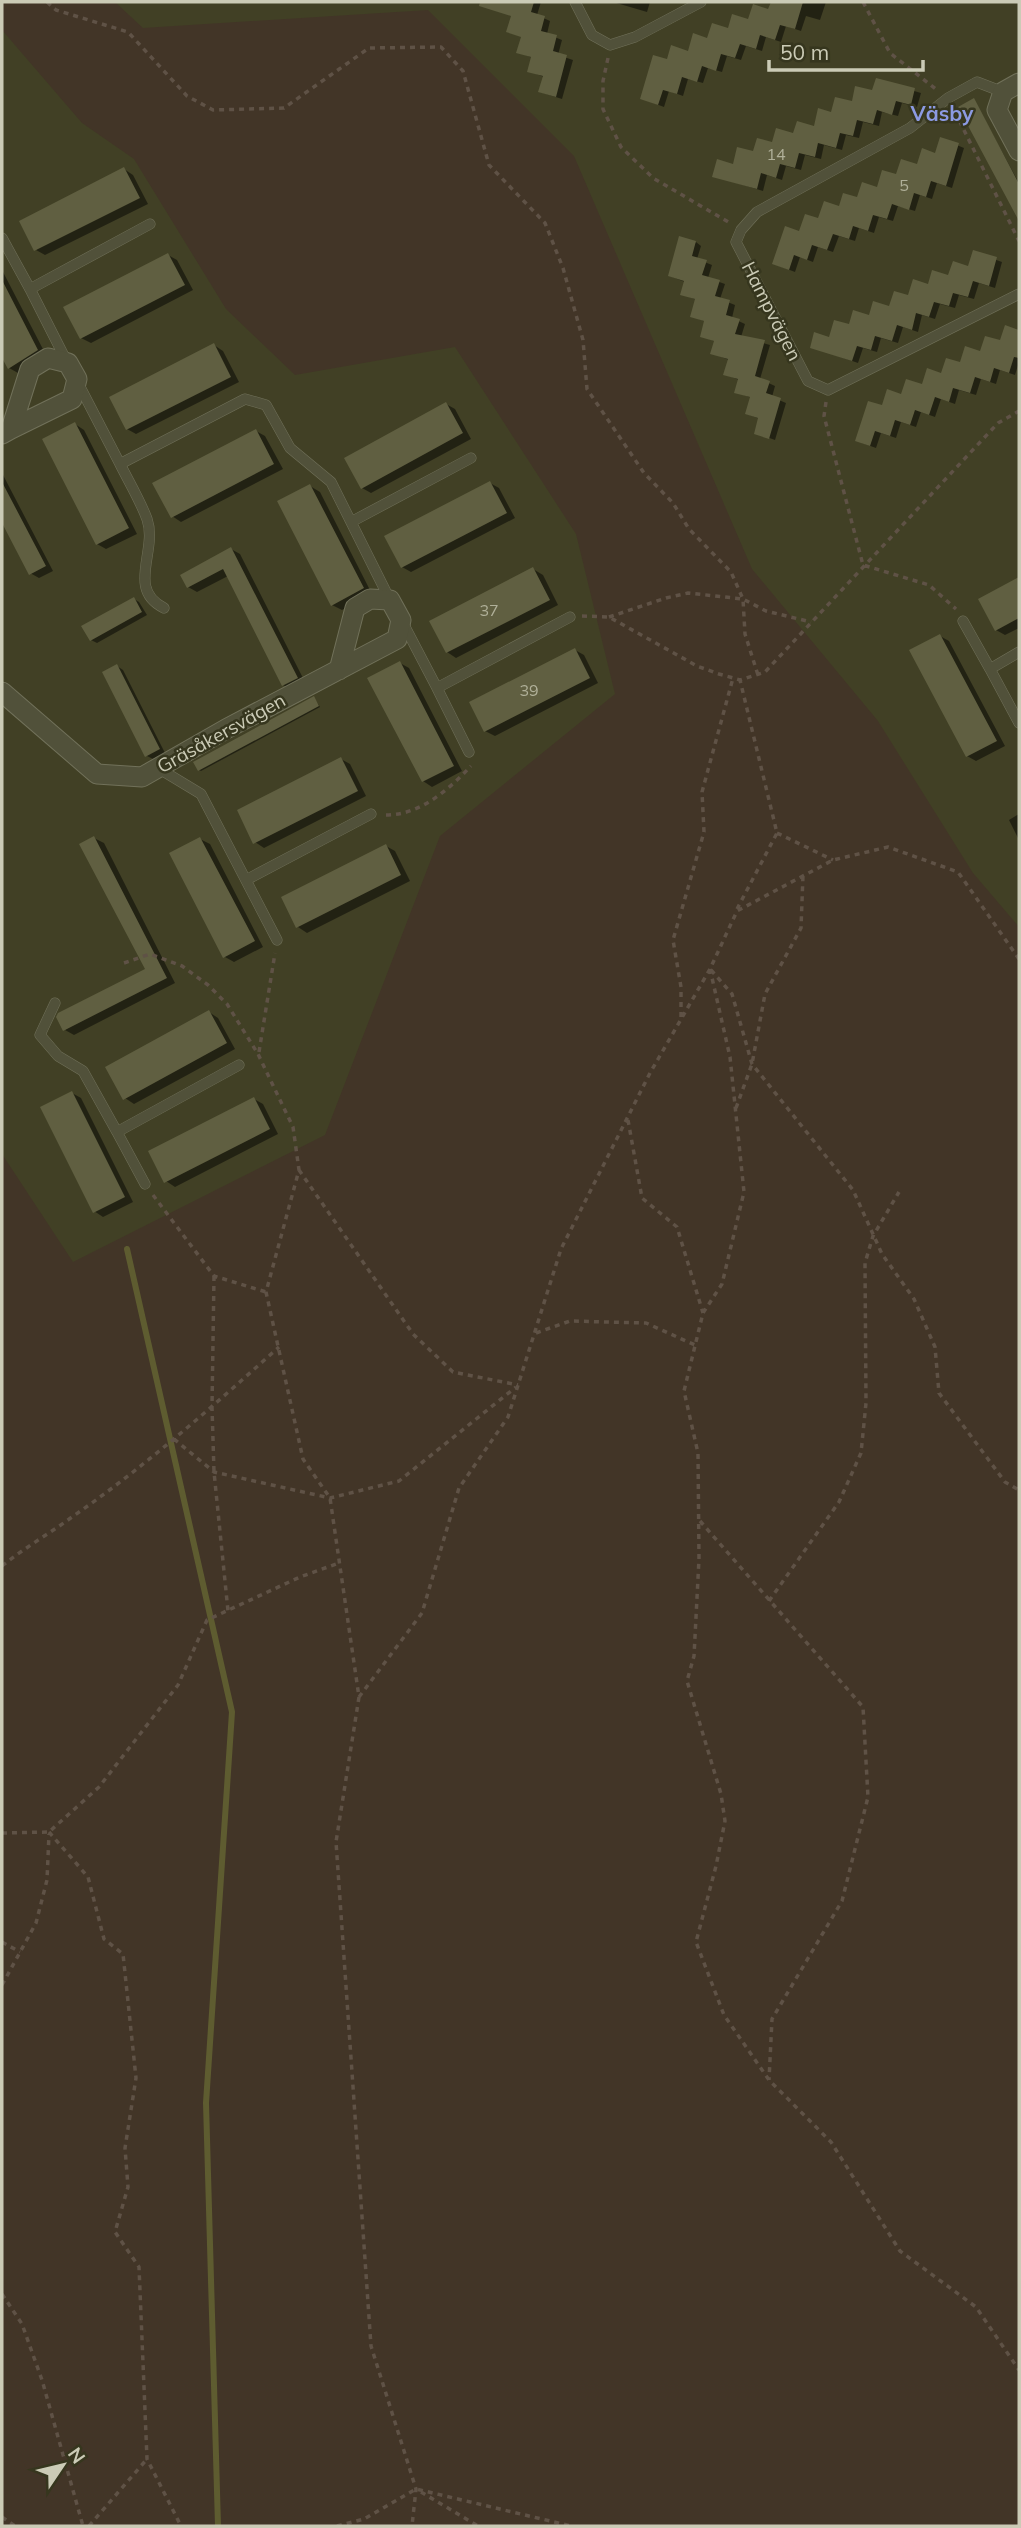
<svg xmlns="http://www.w3.org/2000/svg" width="1021" height="2528" font-family="Mulish,sans-serif">
	<rect width="100%" height="100%" fill="#414025"/>
	<path fill="#423527" d="M2,2H115L143,28L428,10L574,156L752,569L878,721L973,873L1019,927V2526H2V1154L73,1262L325,1135L440,836L615,694L576,534L455,347L295,375L226,309L134,159L82,123L2,30Z"/>
	<path fill="#0007" d="M502,2H541L537,15L550,21L547,34L562,40L558,55L573,60L562,99L540,92L544,77L529,71L533,58L518,52L523,37L508,32L513,16L499,11Z
		M613,2H650L647,12Z
		M772,2H826L820,20L806,16L801,31L786,26L781,42L766,37L762,51L746,46L741,60L727,56L722,72L708,68L703,83L688,79L683,96L669,91L664,107L648,101L668,62L770,11Z
		M877,80L921,93L917,107L902,103L898,116L882,112L879,126L863,122L859,138L846,135L842,150L824,145L821,159L805,155L801,170L786,166L782,180L767,175L763,191L714,176L773,144L815,128L833,114L874,93Z
		M974,100L1019,183V217L961,107Z
		M942,139L964,148L952,188L937,183L932,199L920,195L915,211L898,206L893,221L879,217L874,233L859,228L855,241L839,236L833,252L818,247L813,262L800,257L795,272L774,264L800,233L937,155Z
		M124,169L133,175L148,204L45,255L36,250Z
		M696,242L701,246L697,259L712,265L708,278L725,284L720,299L735,305L732,318L745,324L741,337L770,345L760,379L775,386L772,397L786,403L775,440L756,433L760,419L747,414L752,398L736,392L739,380L725,374L729,360L712,353L716,342L702,336L706,322L692,316L697,300L682,294L685,282L670,276Z
		M974,252L1002,262L995,288L979,283L974,299L959,295L955,308L940,304L935,319L922,315L918,332L903,327L898,343L881,338L877,352L863,348L858,363L812,347L929,286L970,268Z
		M168,255L177,260L193,290L91,343L81,338Z
		M2,270L46,355L18,373L9,368L2,354Z
		M1006,327L1019,332V362L1015,375L1000,370L996,384L981,379L976,395L959,390L955,404L941,399L935,417L921,412L916,427L901,422L896,438L881,433L876,448L862,443L883,407L1001,342Z
		M214,345L223,351L239,382L136,434L127,429Z
		M446,404L455,409L471,439L371,493L362,488Z
		M75,424L84,430L137,534L106,549L97,544Z
		M256,431L265,436L283,469L181,522L172,516Z
		M2,473L53,571L39,578L30,573L2,519Z
		M490,483L499,488L515,518L411,572L402,567Z
		M310,486L320,492L372,594L342,610L332,605Z
		M231,549L240,554L305,682L292,690L283,685L228,576L197,592L188,587Z
		M533,569L543,575L558,605L456,658L447,652Z
		M1019,579V628L1005,635L996,630L980,600Z
		M134,599L139,602L147,615L97,643L91,640Z
		M940,636L949,641L1005,746L976,761L967,756Z
		M575,650L584,655L598,683L495,736L485,731Z
		M400,663L409,668L462,771L432,787L423,781Z
		M117,666L123,670L165,753L153,759L147,756Z
		M314,698L320,707L201,771L199,770Z
		M341,759L350,764L366,796L264,848L255,842Z
		M1019,814V840L1009,820Z
		M94,838L104,843L175,983L74,1035L65,1030L147,970Z
		M200,839L210,844L263,947L234,962L225,957Z
		M386,846L395,851L410,881L307,933L298,927L283,898Z
		M209,1012L218,1018L235,1049L134,1104L125,1098Z
		M72,1093L81,1098L133,1202L103,1217L94,1211Z
		M254,1099L263,1104L278,1134L175,1187L166,1181Z"/>
	<g fill="none" stroke-linecap="round" stroke-linejoin="round">
		<path stroke="#5e5c30" stroke-width="6" d="M127,1249L232,1712L206,2103L218,2526"/>
	</g>
	<path fill="#605f41" d="M480,2H534L531,12L545,16L541,31L557,35L553,51L567,55L556,97L538,92L543,76L527,72L531,57L516,53L521,37L506,32L511,16L479,6Z
		M771,2H803L795,29L780,25L775,40L760,35L756,49L740,44L735,58L721,54L716,71L702,66L697,82L682,77L677,94L663,90L658,105L640,99L653,55L667,59L671,45L688,51L693,33L707,38L712,23L728,28L732,14L748,19L753,4L768,9Z
		M876,78L915,88L911,105L896,101L892,115L877,110L873,124L857,120L853,136L840,133L836,148L818,143L815,157L799,153L795,168L780,164L776,178L761,173L757,189L712,177L717,159L733,164L737,147L753,151L757,138L772,142L776,128L793,133L797,121L814,126L818,108L831,112L835,97L852,101L855,86L872,90Z
		M974,98L1019,184V221L958,107Z
		M940,137L959,143L946,186L931,181L926,197L914,193L909,210L892,204L887,219L873,215L868,231L853,226L849,239L833,234L827,250L812,245L807,260L794,255L789,270L772,264L785,226L799,231L805,214L818,218L824,201L839,206L843,193L857,197L862,182L877,187L882,170L896,174L901,159L917,164L922,148L935,153Z
		M124,167L140,198L34,251L19,221Z
		M679,236L696,241L692,256L707,260L702,275L720,280L715,296L730,300L726,315L740,319L735,334L765,340L755,376L770,381L766,393L781,398L769,439L754,434L758,418L745,414L750,397L734,393L738,379L723,375L728,359L710,354L714,341L700,337L704,321L690,317L695,299L680,295L684,281L668,276Z
		M973,250L997,257L989,286L973,281L968,297L953,293L949,306L934,302L929,317L916,313L912,330L897,325L892,341L875,336L871,350L857,346L852,361L810,348L814,332L829,337L834,320L849,324L853,310L869,315L873,301L889,306L894,291L908,295L913,279L928,284L932,270L948,275L953,261L968,266Z
		M168,253L185,285L80,339L63,307Z
		M2,280L38,350L8,369L2,358Z
		M1005,325L1019,330V358L1014,357L1009,373L994,368L990,382L975,377L970,393L953,388L949,402L935,397L929,415L915,410L910,425L895,420L890,436L875,431L870,446L855,441L868,401L882,405L887,389L901,394L906,379L922,384L927,368L941,373L946,358L960,362L965,346L980,351L985,336L1000,340Z
		M214,343L231,377L126,430L109,397Z
		M446,402L463,433L361,489L344,458Z
		M75,422L129,528L96,545L42,439Z
		M256,429L274,464L171,518L152,483Z
		M490,481L507,513L401,568L384,536Z
		M2,482L46,566L29,575L2,523Z
		M310,484L364,588L331,606L277,501Z
		M231,547L298,678L282,686L223,569L187,588L180,575Z
		M533,567L550,600L446,653L429,621Z
		M1019,577V618L995,631L978,599Z
		M134,597L142,612L90,641L81,626Z
		M940,634L997,741L966,757L909,650Z
		M575,648L590,678L484,732L469,702Z
		M400,661L454,766L422,782L367,678Z
		M117,664L160,749L145,757L102,672Z
		M314,696L319,706L198,771L193,762Z
		M341,757L358,791L253,844L237,810Z
		M94,836L167,978L63,1031L56,1017L58,1013L145,969L79,844Z
		M200,837L255,941L223,958L169,853Z
		M386,844L401,875L296,928L281,897Z
		M209,1010L227,1043L123,1100L105,1067Z
		M72,1091L125,1197L93,1213L40,1107Z
		M254,1097L270,1129L164,1183L148,1151Z"/>
	<g fill="none" stroke-linecap="round" stroke-linejoin="round">
		<defs>
			<path id="service" d="M575,2L592,35L610,45L635,37L701,2
				M1003,92L977,82L948,98L910,128L757,212L741,230L736,242L808,381L828,390L1019,294
				M2,238L30,289
				M66,360L30,289L150,224
				M78,383L120,464L245,399L266,405L290,448L331,482L390,600
				M120,464C129,482 140,500 147,519C158,551 126,589 164,608
				M351,522L471,458
				M963,621L990,669
				M403,623L437,688L570,617
				M1019,652L990,669L1019,723
				M437,688L469,752
				M158,768L201,794L277,940
				M246,880L371,814
				M55,1003L40,1035L58,1056L83,1071L117,1132L239,1065
				M117,1132L145,1184"/>
			<path id="minor" d="M1019,83L1003,92L997,110L1019,151
				M2,434L11,429L72,399L77,379L68,363L48,358L30,369L11,429
				M2,692L97,774L142,777L226,729L397,639L401,620L390,600L370,599L355,608L339,670"/>
		</defs>
		<use href="#service" stroke="#71715a" stroke-width="11"/>
		<use href="#minor" stroke="#71715a" stroke-width="21"/>
		<path stroke="#5f5246" stroke-width="3.5" stroke-dasharray="5 5" stroke-linecap="butt" d="M47,2L56,10L128,32L187,96L213,110L284,108L369,48L441,47L463,71L489,165L545,223L563,268L583,340L587,389L644,473L673,503L689,529L731,572L743,599L745,634L758,675
			M863,2L890,53L937,90
			M608,58L603,81V109L621,147L653,178L730,223
			M955,112L1019,241
			M826,402L824,416L863,565L929,585L956,609
			M582,616L609,617L697,666L719,674L740,680L765,672L998,423L1019,411
			M609,617L666,598L688,593L743,599L766,611L811,622
			M386,815C421,815 449,789 471,766
			M777,833L833,860
			M737,909L777,833L740,680
			M124,963L150,954L182,966L208,985L227,1004L258,1054L293,1127L299,1170L266,1292L303,1459L330,1498L359,1697L336,1842L371,2346L416,2489L412,2526
			M710,969L730,1057L744,1192L722,1284L703,1313L684,1391L698,1453L699,1559L694,1656L687,1681L721,1794L725,1821L716,1866L696,1942L724,2015L769,2080L831,2142L900,2251L976,2307L1019,2370
			M711,970L732,994L752,1064L853,1190L882,1254L914,1299L935,1347L939,1393L1005,1482L1019,1490
			M681,1017V987L673,940L704,832L702,792L733,678
			M259,1052L275,953
			M736,1108L752,1064L765,994L801,928L803,875
			M628,1120L642,1198L677,1227L703,1313
			M299,1170L413,1334L453,1372L518,1385
			M153,1195L214,1276L266,1292
			M214,1276L212,1407L214,1472L228,1611
			M536,1333L570,1321L646,1323L695,1345
			M174,1439L214,1472L330,1498L399,1481L516,1387
			M700,1521L863,1707L868,1797L842,1901L772,2019L769,2080
			M2,1566C24,1548 49,1534 72,1517C146,1466 213,1406 279,1347
			M769,1601L839,1502L861,1453L866,1403L865,1263L873,1236L899,1192
			M359,1697L422,1613L459,1488L508,1417L561,1249L650,1073L710,969L737,911L833,860L888,847L958,872L1019,959
			M49,1832L88,1877L104,1939L123,1954L136,2078L125,2148L128,2187L115,2232L139,2267L147,2459L181,2526
			M2,1833L49,1832L99,1787L178,1685L207,1620L300,1577L339,1563
			M2,1942L20,1952
			M2,1985L36,1923L47,1880L49,1834
			M2,2294L22,2324L42,2380L83,2526
			M421,2492L478,2526
			M2,2517L15,2526
			M89,2526L147,2459
			M337,2526L364,2519L416,2489L571,2526"/>
		<use href="#service" stroke="#51513a" stroke-width="10"/>
		<use href="#minor" stroke="#51513a" stroke-width="19"/>
	</g>
	<g text-anchor="middle" stroke-width="5" stroke-linejoin="round" paint-order="stroke">
		<g font-size="16" fill="#b0b099">
			<text x="776" y="160">14</text>
			<text x="904" y="191">5</text>
			<text x="489" y="616">37</text>
			<text x="529" y="696">39</text>
		</g>
		<g font-size="19" fill="#cbcbb6" stroke="#36361e">
			<text transform="translate(772 311) rotate(63)" y="7">Hampvägen</text>
			<text transform="translate(221 733) rotate(-29)" y="7">Gräsåkersvägen</text>
		</g>
		<g font-size="21" font-weight="bold" fill="#8c9ae2" stroke="#36361e">
			<text x="942" y="121">Väsby</text>
		</g>
	</g>
	<rect width="1021" height="2528" fill="none" stroke="#cbcbb6" stroke-width="7"/>
	<g transform="translate(63 2465) rotate(55)" stroke="#36361e" stroke-width="5" paint-order="stroke">
	<path d="M0-5L12 26L0 18L-12 26Z" fill="#cbcbb6"/>
	<text y="-10" font-size="19" font-weight="bold" text-anchor="middle" fill="#cbcbb6">N</text>
	</g>
	<path d="M769 60v10h154v-10" fill="none" stroke="#cbcbb6" stroke-width="3.5"/>
	<text x="780" y="60" font-size="21" fill="#cbcbb6" stroke="#36361e" stroke-width="5" paint-order="stroke">50 m</text>
</svg>
